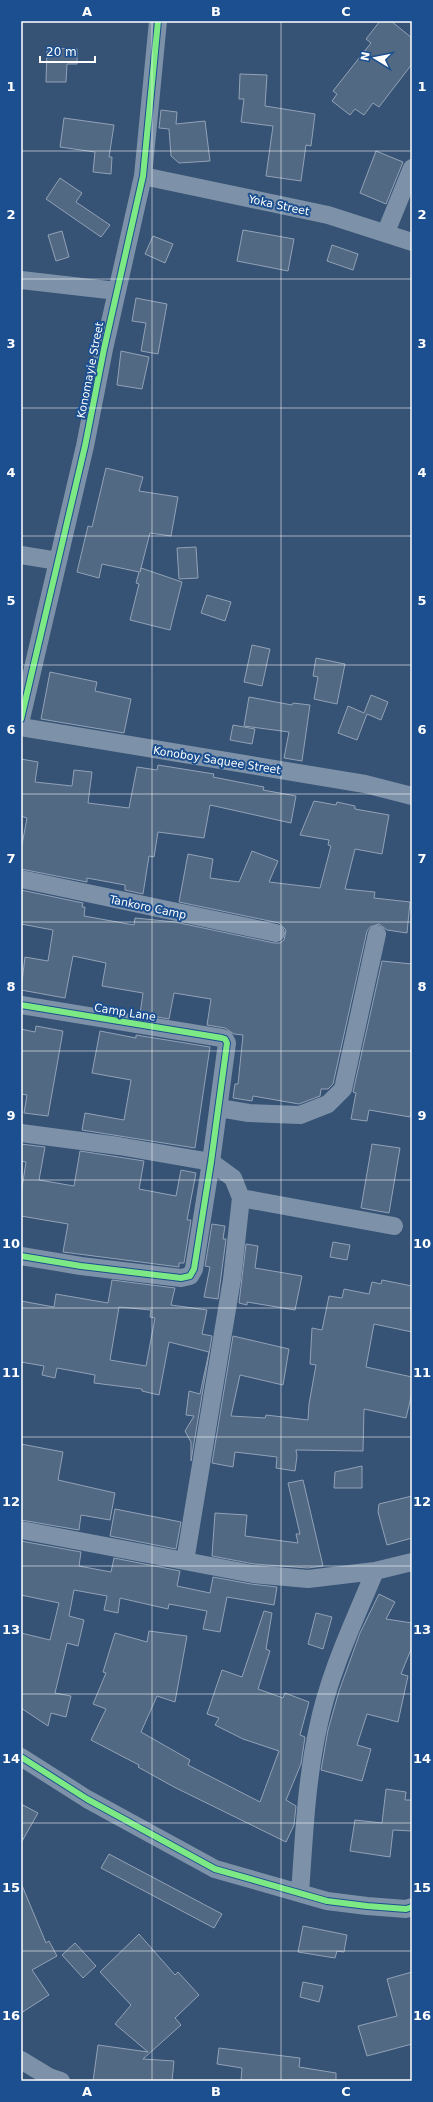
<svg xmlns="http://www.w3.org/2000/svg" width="433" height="2102" font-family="'DejaVu Sans',sans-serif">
	<rect width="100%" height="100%" fill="#365274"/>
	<path fill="#526984" stroke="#92a2b6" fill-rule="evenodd" d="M380,21H391L412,38V64L379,107L373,103L364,115L355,109L350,115L332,101L337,94L333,91L371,43L366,39Z
		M47,48L77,49V64H67L66,82H46Z
		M240,74L267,75L265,106L315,114L311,146L306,145L301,181L266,176L273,126L241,122L244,99H239Z
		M161,110L177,112L176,124L205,121L210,161L179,163L171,156L169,129L159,128Z
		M64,118L114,125L109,157H112L111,174L93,172L95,152L60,147Z
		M376,151L403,162L386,204L360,193Z
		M60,178L82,193L76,202L110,225L101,237L46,199Z
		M243,230L294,239L288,271L237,261Z
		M62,231L69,257L56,261L48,235Z
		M153,236L173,244L165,263L145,254Z
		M332,245L358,254L353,270L327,261Z
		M136,298L167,304L158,354L141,351L146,323L132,321Z
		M121,351L149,357L142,389L117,385Z
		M106,468L143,477L139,491L178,497L171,536L150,533L140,572L141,568L182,582L170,630L130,620L139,584L136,583L139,572L102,564L99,578L77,572L88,526L92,527Z
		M196,547L198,578L179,579L177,548Z
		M207,595L231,602L225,621L201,613Z
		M252,645L270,649L262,686L244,682Z
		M316,658L345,664L337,704L314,699L318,677L313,676Z
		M50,672L97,682L95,691L131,699L124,733L41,719Z
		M371,695L388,702L381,720L367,714L357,740L338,733L348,706L364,713Z
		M249,697L292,705L293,703L310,705L302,761L284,758L289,732L244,726Z
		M233,725L255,729L252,744L230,740Z
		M21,759L38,762L35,782L72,786L74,770L92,772L88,803L129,808L137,767L157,770L158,765L214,774L213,777L264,787L263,790L296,796L291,823L210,805L204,838L158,832L154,857L149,856L143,894L125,890V885L87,878V882L21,869V850L27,818L21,816Z
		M314,801L336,805L337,802L355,806V809L389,815L382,854L355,849L345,889L375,892L374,898L410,902L407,933L387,930L379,924L370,927L367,931L333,1084L328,1089H321L320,1096L299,1104L253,1096L252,1101L233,1098L235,1084H238L243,1035L234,1034L225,1028L207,1025L211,999L174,993L169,1019L140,1014L143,993L102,986L106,963L73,956L65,998L21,990L25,957L48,961L53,930L21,924V890L83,903L82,907H85L84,916L134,925L135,918L175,922L274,943H280L284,940L286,930L279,923L179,902L188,854L213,859L210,878L239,882L252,851L278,861L269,882L320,888L331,846L328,845L329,840L300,835Z
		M382,961L412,964V1107L410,1117L369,1110L367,1121L351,1119L356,1093L353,1092Z
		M36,1026L63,1031L48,1116L24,1113L27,1095L21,1094V1029L35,1032Z
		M100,1031L136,1038V1035L210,1047L195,1148L82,1130L85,1113L124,1120L131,1080L92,1073Z
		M21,1144L45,1147L39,1180L74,1186L80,1151L144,1161L139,1189L176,1196L181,1170L196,1173L187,1220H191L184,1263H179V1267L63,1252L68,1224L21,1216V1194L26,1162L21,1161Z
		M372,1144L400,1148L389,1213L361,1208Z
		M212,1224L225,1226L223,1239H226L218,1299L204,1297L210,1267L205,1266Z
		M333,1242L350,1245L347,1260L330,1257Z
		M246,1244L258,1246L255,1268L302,1276L295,1310L247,1302V1305L239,1303Z
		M112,1280L175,1288L171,1305L207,1310L202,1334L212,1336L191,1461V1442L185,1431L194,1416L186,1415L189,1391L200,1394L209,1352L169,1342L159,1395L142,1391V1389L94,1383L95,1375L57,1368L55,1378L42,1375L44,1366L21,1362V1301L54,1307L56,1294L108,1303ZM119,1307L151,1310L150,1317L155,1318L146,1366L110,1360Z
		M382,1280L412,1286V1332L374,1324L366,1367L412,1377V1393L406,1418L364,1409L363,1451L296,1450L297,1456L295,1471L276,1468L277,1457L235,1452L233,1467L212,1463L233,1336L289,1349L283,1385L240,1375L231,1416L265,1418L266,1415L308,1420L309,1404L316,1365L310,1364L312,1328L322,1330L329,1296L342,1298L344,1289L369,1294L372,1282L381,1284Z
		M21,1444L63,1452L58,1480L115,1493L110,1520L81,1515L79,1530L21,1520Z
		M362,1466V1488H334L335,1472Z
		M303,1480L323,1566L308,1568L254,1564L212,1556L215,1513L247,1515L245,1536L298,1543L296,1534H300L288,1483Z
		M412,1496V1538L387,1545L378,1512L379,1504Z
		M115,1509L181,1522L176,1549L110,1536Z
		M21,1541L81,1552L79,1566L111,1572L114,1558L180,1571L177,1586L210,1593L213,1577L251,1584L277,1587L274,1605L227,1597L220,1632L203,1629L207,1611L169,1604L168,1609L120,1598L118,1613L104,1610L107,1596L74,1590L69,1616L84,1620L78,1646L67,1643L55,1693L71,1696L66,1717L51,1713L48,1726L21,1708V1633L50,1640L59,1603L21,1595Z
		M379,1594L395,1602L386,1619L412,1623V1647L401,1674L408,1676L398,1722L367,1714L357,1745L371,1749L362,1781L321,1770L328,1730L339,1691L360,1633Z
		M264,1611L272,1613L266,1649L270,1651L258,1689L283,1698L285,1693L309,1702L300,1735L305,1737L301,1764L286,1800L296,1806L294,1825L286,1842L174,1787L138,1767L139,1765L91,1740L106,1709L93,1704L106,1673L103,1672L115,1633L147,1642L149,1631L187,1636L175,1702L157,1696L141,1732L190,1760L188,1765L260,1802L279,1751L243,1739L215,1725L219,1718L207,1714L222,1670L242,1677Z
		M316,1613L332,1617L323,1649L308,1644Z
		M386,1789L406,1792L405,1800H412V1831L393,1830L390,1857L350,1851L355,1820L382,1823Z
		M21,1804L38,1813L21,1843Z
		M109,1854L222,1914L214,1928L101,1868Z
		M21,1883L46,1943L49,1941L57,1956L32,1970L49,1995L21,2013Z
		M303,1926L347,1935L344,1952L337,1951L335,1958L298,1952Z
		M139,1934L175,1975L178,1972L199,1995L175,2018L181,2025L143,2059L174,2061L172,2081H93L98,2045L148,2052L115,2024L131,2005L100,1972Z
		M75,1943L96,1966L83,1978L62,1955Z
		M412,1972V2044L367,2056L358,2026L397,2016L387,1979Z
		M303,1982L323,1986L319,2002L300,1997Z
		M219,2048L300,2058L299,2067L336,2073V2081H241L242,2068L217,2064Z"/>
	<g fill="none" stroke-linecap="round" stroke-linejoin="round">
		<path stroke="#7d92a8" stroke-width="18" d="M143,176L328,215L412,242
			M386,232L412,168
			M21,280L117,291
			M21,555L58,561
			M21,719L85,446L104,349L143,176L158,21
			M21,727L365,784L412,796
			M21,879L276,933
			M21,1005L222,1038L225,1039L227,1043L211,1162L194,1269L190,1276L181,1278L81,1266L21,1256
			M219,1108L249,1113L300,1115L328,1104L343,1089L377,934
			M21,1133L119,1146L211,1162L233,1178L241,1198L232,1279L185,1561
			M241,1198L394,1226
			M21,1530L253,1574L308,1579L375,1571L412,1562
			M21,1757L87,1799L215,1869L327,1901L367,1906L406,1909L412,1907
			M300,1893C304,1838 306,1782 318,1728C329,1673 354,1622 375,1571
			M21,2060L49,2077L61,2081"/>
		<defs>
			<path id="cycleway" d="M21,719L85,446L104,349L143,176L158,21
				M21,1005L222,1038L225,1039L227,1043L211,1162L194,1269L190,1276L181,1278L81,1266L21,1256
				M21,1757L87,1799L215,1869L327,1901L367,1906L406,1909L412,1907"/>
		</defs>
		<use href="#cycleway" stroke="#1b4f8f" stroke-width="8"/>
		<use href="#cycleway" stroke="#7ce984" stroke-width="6"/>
	</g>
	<path fill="none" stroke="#fff" stroke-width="1" stroke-opacity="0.55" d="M152,21V2081M281,21V2081M21,151H412M21,279H412M21,408H412M21,536H412M21,665H412M21,794H412M21,922H412M21,1051H412M21,1180H412M21,1308H412M21,1437H412M21,1566H412M21,1694H412M21,1823H412M21,1951H412"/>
	<g text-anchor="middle" stroke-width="4" stroke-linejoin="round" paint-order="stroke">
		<g font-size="11" fill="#fff" stroke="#1b4f8f">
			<text transform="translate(279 205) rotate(12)" y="4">Yoka Street</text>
			<text transform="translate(90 370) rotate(-79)" y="4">Konomayie Street</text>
			<text transform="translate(217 760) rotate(9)" y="4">Konoboy Saquee Street</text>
			<text transform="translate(148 907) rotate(12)" y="4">Tankoro Camp</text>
			<text transform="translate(125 1012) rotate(9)" y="4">Camp Lane</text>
		</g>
	</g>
	<rect width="433" height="2102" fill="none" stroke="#1b4f8f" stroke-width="44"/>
	<g transform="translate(375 58) rotate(280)" stroke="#1b4f8f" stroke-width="3" paint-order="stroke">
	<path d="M0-3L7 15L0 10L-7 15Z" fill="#ffffff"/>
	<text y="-6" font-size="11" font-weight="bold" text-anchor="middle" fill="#ffffff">N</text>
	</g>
	<path d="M40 56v6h55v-6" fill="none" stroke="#ffffff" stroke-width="2"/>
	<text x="46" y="56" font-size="12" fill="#ffffff" stroke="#1b4f8f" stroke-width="3" paint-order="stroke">20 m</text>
	<rect x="22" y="22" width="389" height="2058" fill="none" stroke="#fff" stroke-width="1.5"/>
	<g font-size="13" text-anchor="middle" font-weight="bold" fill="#fff">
		<text x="87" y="16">A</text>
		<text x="216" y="16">B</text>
		<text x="346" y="16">C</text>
		<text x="11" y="91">1</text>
		<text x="422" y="91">1</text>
		<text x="11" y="219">2</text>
		<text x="422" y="219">2</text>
		<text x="11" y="348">3</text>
		<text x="422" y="348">3</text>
		<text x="11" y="477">4</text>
		<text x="422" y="477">4</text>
		<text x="11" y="605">5</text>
		<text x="422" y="605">5</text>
		<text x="11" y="734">6</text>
		<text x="422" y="734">6</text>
		<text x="11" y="863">7</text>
		<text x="422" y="863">7</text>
		<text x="11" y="991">8</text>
		<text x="422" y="991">8</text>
		<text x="11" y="1120">9</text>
		<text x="422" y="1120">9</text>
		<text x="11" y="1248">10</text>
		<text x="422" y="1248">10</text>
		<text x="11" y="1377">11</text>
		<text x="422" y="1377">11</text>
		<text x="11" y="1506">12</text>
		<text x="422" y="1506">12</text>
		<text x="11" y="1634">13</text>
		<text x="422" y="1634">13</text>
		<text x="11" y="1763">14</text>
		<text x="422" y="1763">14</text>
		<text x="11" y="1892">15</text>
		<text x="422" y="1892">15</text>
		<text x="11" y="2020">16</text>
		<text x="422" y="2020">16</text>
		<text x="87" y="2096">A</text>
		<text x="216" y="2096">B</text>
		<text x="346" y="2096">C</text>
	</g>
</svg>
